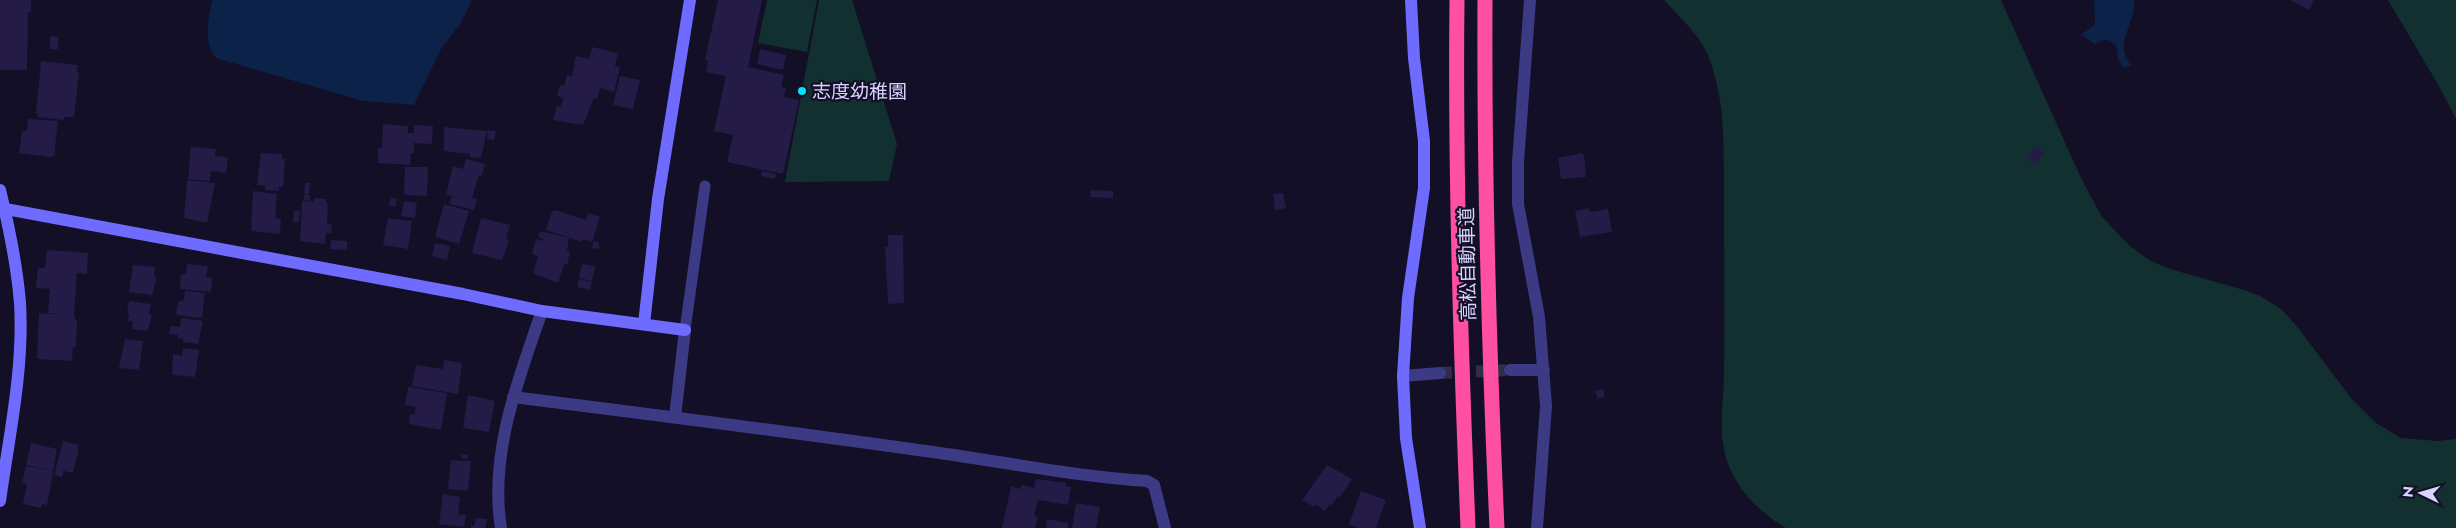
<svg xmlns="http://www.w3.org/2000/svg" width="2456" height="528" font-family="Jost,'Noto Sans JP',sans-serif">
	<rect width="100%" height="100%" fill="#130f26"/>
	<path fill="#12302f" d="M767,0H817L807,52L758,43Z
		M819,0H852L897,144L889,181L785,182Z
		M1664,0H2001L2081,178L2102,217L2130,246L2149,260L2170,269L2244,290L2260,296L2280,308L2295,324L2351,398L2376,423L2401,438L2438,441L2456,439V528H1786C1760,513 1737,490 1727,461C1717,430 1724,404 1724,372C1725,319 1724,266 1724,213C1723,160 1728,102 1707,53C1698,33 1678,16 1664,0Z
		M2388,0H2456V119L2439,86Z"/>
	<path fill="#0c2248" d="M212,0H472L461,23L441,49L414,105L363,101L216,58C203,43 208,19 212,0Z
		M2094,0H2134C2137,24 2111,43 2132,66L2123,67L2118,59L2116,45L2106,39L2095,44L2081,35L2095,24Z"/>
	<path fill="#241b47" d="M0,0H31V12H28L27,70H0Z
		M718,0H762L748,67L784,75L781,87L786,88L784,97L799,100L783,174L727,162L733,135L714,131L726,76L706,72L708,61L705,60Z
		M2290,0H2314L2309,10Z
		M50,36L58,37V49H50Z
		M592,47L618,53L615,66L620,67L614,92L600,88L597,99L594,98L583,125L553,120L557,106L561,107L563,98L557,96L560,85L564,86L567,75L572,76L576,56L589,59Z
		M760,49L786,55L783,70L757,64Z
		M41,61L78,65L77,72H79L74,117H64V120L38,117V114H36Z
		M620,76L640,80L633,109L613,105Z
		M28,119L58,121L54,156L49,157L19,153L22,131H27Z
		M383,124L408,126V133H414V125L433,126L432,144L414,143V153H411L410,165L378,163V148H382Z
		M444,127L487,131L481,158L470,157V154L444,151Z
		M488,130L496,131L494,140L487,139Z
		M2037,146L2044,152L2035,164L2027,157Z
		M191,147L216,149L215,156L228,157L226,173L211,171L210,181L188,179Z
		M261,153L282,154V159H285L283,187H279V191L265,190V185H257Z
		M1582,153L1584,156L1586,177L1561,179L1558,158Z
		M466,159L485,164L482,176L479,175L472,198L477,199L474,210L449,204L452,196L446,195L453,166L463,169Z
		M405,167H428L427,196L404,195Z
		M762,171L776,174L775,179L761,176Z
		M187,180L215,183L207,223L184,218Z
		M305,183H310L309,194H304Z
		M1091,190L1113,191V198L1090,197Z
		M253,191L277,194L275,218L281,219L280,234L251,231Z
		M1283,193L1286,208L1275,210L1273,194Z
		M304,195H310V201L304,200Z
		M314,198L326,199V203H328L327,223L332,225L331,233H326L325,244L300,241L302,201L313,202Z
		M391,198L397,199L395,207L389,205Z
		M404,201L417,203L415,218L401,216Z
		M444,204L469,211L459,244L435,237Z
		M1589,208L1590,212L1608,209L1612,232L1580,237L1575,211Z
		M555,210L586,220L588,213L600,217L592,242L583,239L582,242L546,230L552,211Z
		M294,211H300L299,222H293Z
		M388,218L412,221L408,249L383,245Z
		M481,218L510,225L506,238L509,241L502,260L472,253Z
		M540,231L569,238L567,251L570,252L567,265L564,264L558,283L533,273L538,256L532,254L536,239L543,241V239L538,237Z
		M888,235H903L904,303L888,304L885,247H888Z
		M331,240L347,241V250L330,249Z
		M593,241L599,242V249L592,248Z
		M435,243L450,246L447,260L432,256Z
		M47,250L88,253L87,274L77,273L74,315L75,319L77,320L76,347H73L72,361L37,359L39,313L65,315L48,313L50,289L36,288L38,268H45Z
		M187,264L208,266L206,277L212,278L211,292L180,289L181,275L186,274Z
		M582,264L595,266L592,281L579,278Z
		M133,265L155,267L154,277H157L152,295L129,292Z
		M579,279L592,282L590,290L577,287Z
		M185,291L205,293L202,318L176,315L178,302L184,300Z
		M129,301L151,304L149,314H152L148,331L132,329L133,322L128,321L129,314L127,313Z
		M181,318L203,321L198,344L183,342V339L178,338V335L169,334L170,326L180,327Z
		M125,339L143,341L139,370L119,368Z
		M183,348L199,350L195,377L172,375L173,354L182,356Z
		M444,360L462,363L458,394L412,386L416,365L443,369Z
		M408,387L447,393L441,430L409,424L410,414L414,415L416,407L405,405Z
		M1603,389L1605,396L1598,399L1595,391Z
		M468,395L495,401L489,432L463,428Z
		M63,441L78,445V453L73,473L64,471L62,477L54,475Z
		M31,443L57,449L53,471L26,465Z
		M461,454L468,455V459L461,458Z
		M451,460L471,461L468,491L448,489Z
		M1327,465L1352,479L1340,497L1338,496L1332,505L1330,504L1325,511L1316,504L1314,507L1302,500Z
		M26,466L52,471L53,474L47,505L42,504L41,508L23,504L27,484L22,483Z
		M1036,479L1066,483V486L1071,487L1068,505L1038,500L1034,515L1038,518L1035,528H1002L1011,486L1020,489L1022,485L1034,488Z
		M1361,491L1386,500L1376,528H1359L1349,524Z
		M443,494L460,497L458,514L466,515L464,527L439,524Z
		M1076,503L1100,507L1096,528H1072Z
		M476,518L487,519L485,528H471V526H474Z
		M1047,519L1069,523L1068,528H1046Z"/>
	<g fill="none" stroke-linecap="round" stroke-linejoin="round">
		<path stroke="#312d47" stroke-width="12" stroke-dasharray="12 6" stroke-linecap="butt" d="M1440,373L1510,370"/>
		<path stroke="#3d3a85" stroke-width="11" d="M685,330L705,186"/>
		<path stroke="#3d3a85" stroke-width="12" d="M1530,0L1518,162V204L1539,317L1546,406L1537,528
			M1510,370H1544
			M1403,376L1440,373
			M513,397C648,414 783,431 918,450C995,460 1070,476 1147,481L1154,485L1165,528
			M675,417L685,330
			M501,528C489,454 518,380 542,311"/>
		<path stroke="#6f6bff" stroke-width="12" d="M1411,0L1414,58L1424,141V188L1408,298L1403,376L1406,438L1420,528
			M0,190C9,227 17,265 20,303C24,369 9,436 0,501
			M0,208L463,294L542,311L685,330
			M644,324L658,199L690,0"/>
		<path stroke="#ff4fa3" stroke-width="15" d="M1457,0C1455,176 1461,352 1468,528
			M1485,0C1484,176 1489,352 1497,528"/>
	</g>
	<circle fill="#00e5ff" stroke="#130f26" stroke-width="2" cx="802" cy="91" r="5"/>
	<g text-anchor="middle" stroke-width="4.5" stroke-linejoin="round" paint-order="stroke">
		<g font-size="19" fill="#d9d4ff" stroke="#130f26" text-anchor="start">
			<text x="812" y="98">志度幼稚園</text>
		</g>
		<g font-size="19" fill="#d9d4ff" stroke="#130f26">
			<text transform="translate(1467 264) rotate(-91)" y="7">高松自動車道</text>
		</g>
	</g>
	<g transform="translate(2421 493) rotate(275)" stroke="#130f26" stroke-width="4" paint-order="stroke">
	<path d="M0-4L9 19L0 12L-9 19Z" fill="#d9d4ff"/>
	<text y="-8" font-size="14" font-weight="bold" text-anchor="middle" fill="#d9d4ff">N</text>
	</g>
</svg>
